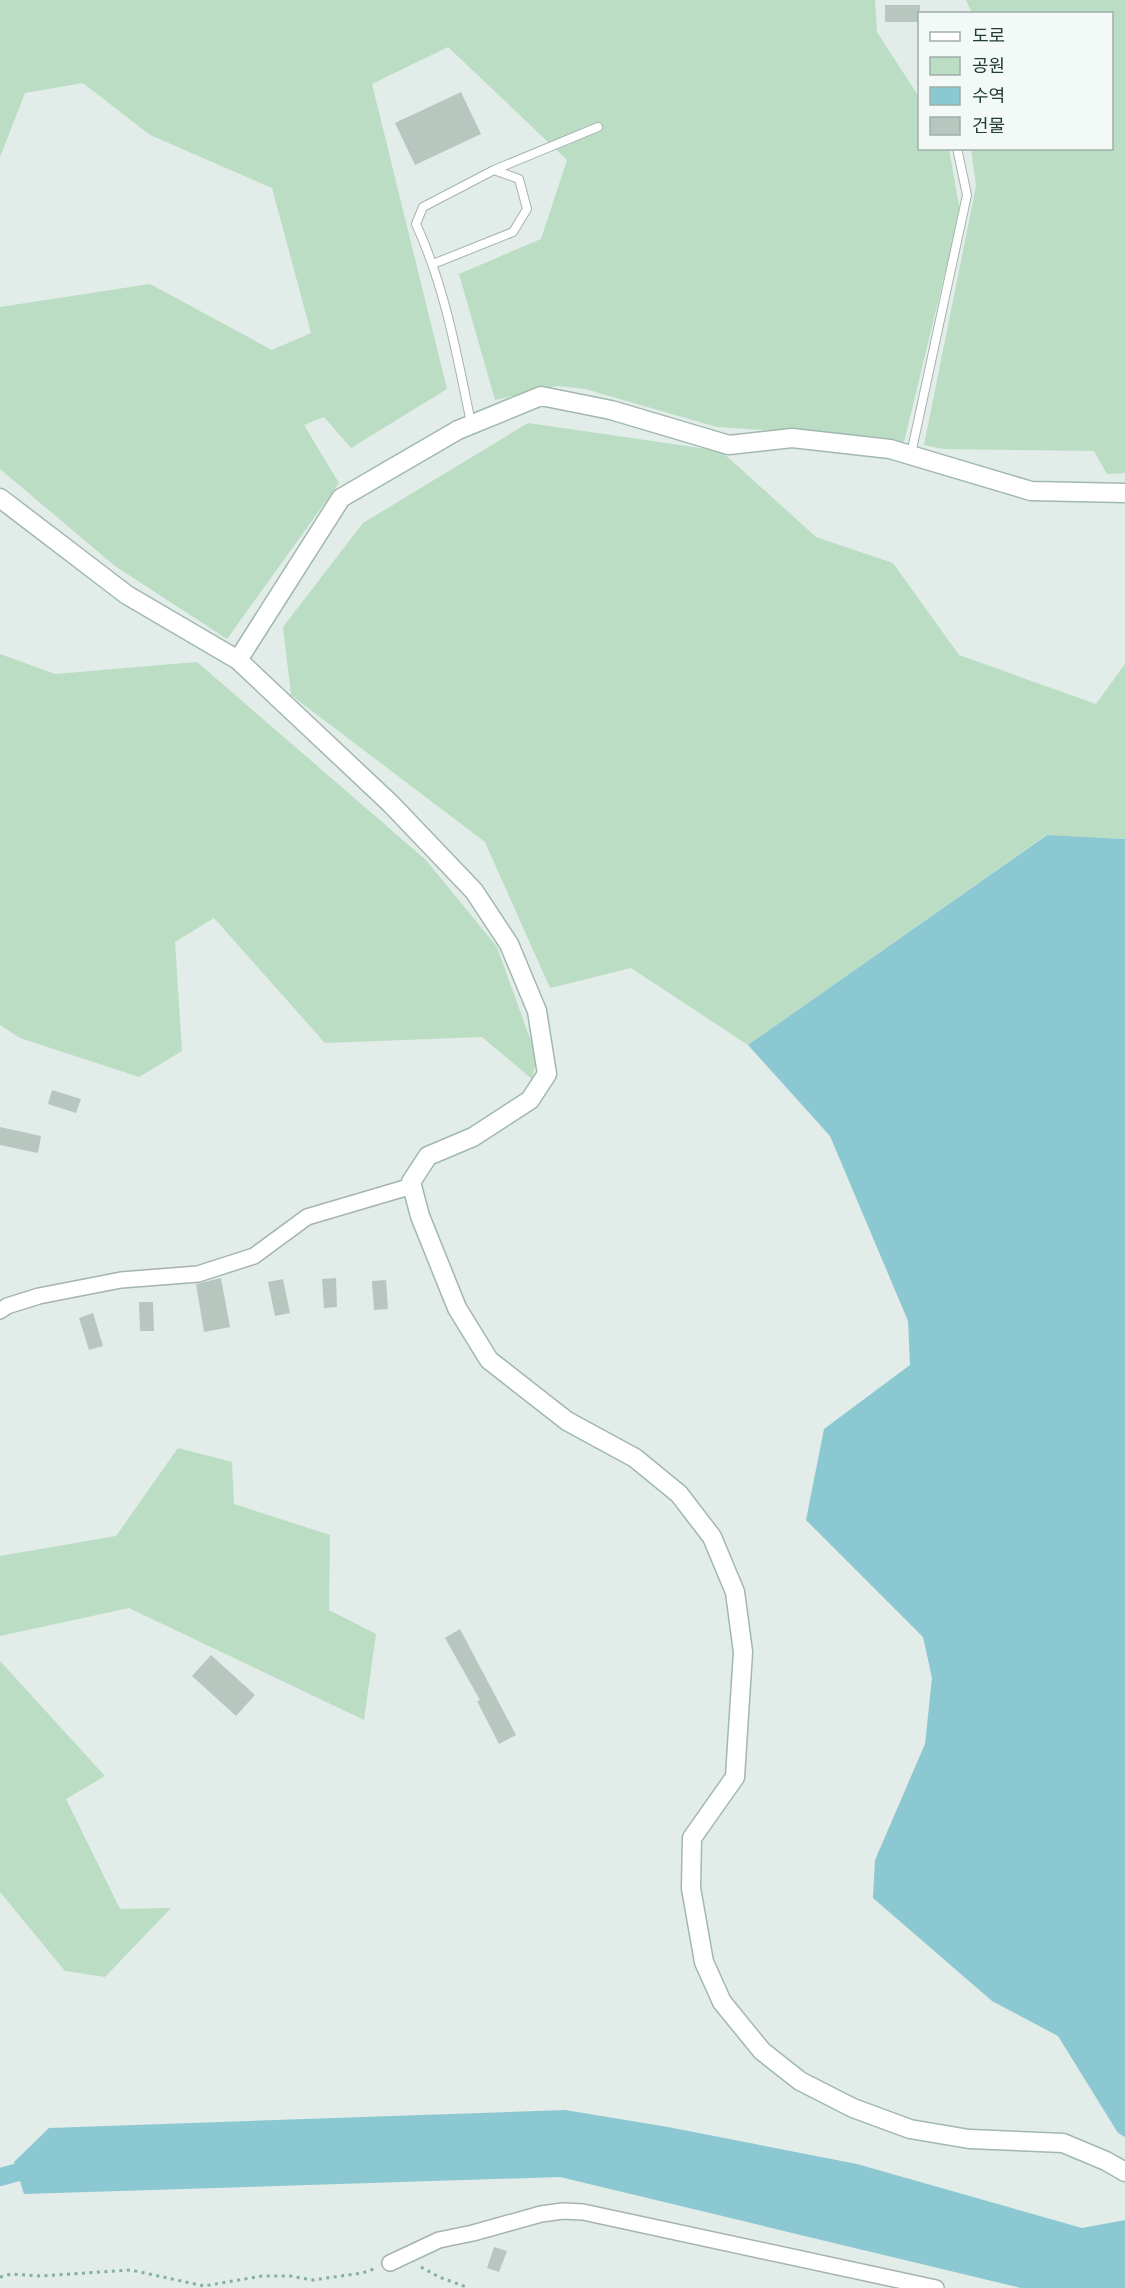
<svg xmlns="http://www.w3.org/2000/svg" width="1125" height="2288" font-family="'Space Grotesk','Noto Sans KR',sans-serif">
	<rect width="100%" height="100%" fill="#e2ece8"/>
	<path fill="#bbddc4" d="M0,0H875L877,32L919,97L920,148L949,149L960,211L904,442L878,437L717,427L585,389L558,386L495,400L459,274L541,239L567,160L448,47L372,84L447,389L351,448L324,417L304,425L339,483L227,639L115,566L0,469V307L150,284L272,350L311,333L272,188L150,135L83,83L25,93L0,157Z
		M966,0H1125V473L1107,474L1094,451L944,449L924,445L976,186L971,149L1112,148V14L972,13Z
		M528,423L721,451L816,537L893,563L959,655L1096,704L1125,664V839L1046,835L748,1045L631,968L550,988L485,842L291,695L283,627L363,523Z
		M0,654L55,674L197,662L426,860L497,947L537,1058L532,1079L482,1037L325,1043L214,918L175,942L182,1051L139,1077L20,1038L0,1025Z
		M178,1448L232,1462L234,1504L330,1535L329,1610L376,1634L364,1720L129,1608L0,1636V1556L116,1536Z
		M0,1661L105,1776L66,1799L120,1909L171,1908L105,1977L65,1971L0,1892Z"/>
	<path fill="#8bc8d1" d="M1047,835L1125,839V2137L1118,2133L1058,2036L992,2001L873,1898L875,1860L925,1744L932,1678L923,1637L806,1520L824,1429L910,1365L908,1321L830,1136L748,1045Z
		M565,2110L668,2127L857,2164L1082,2228L1125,2220V2288H1021L560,2177L24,2194L14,2162L49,2128Z"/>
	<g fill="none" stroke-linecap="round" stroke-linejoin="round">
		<path stroke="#8bc8d1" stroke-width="18" d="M0,2177L40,2166"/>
	</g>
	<path fill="#b7c7c0" d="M885,5H920V22H885Z
		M461,92L481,134L415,165L395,123Z
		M52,1090L81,1099L76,1113L48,1104Z
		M0,1127L41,1136L38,1153L0,1145Z
		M221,1278L230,1327L204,1332L196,1284Z
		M336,1278L337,1307L324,1308L322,1279Z
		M283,1279L290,1313L275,1316L268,1282Z
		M386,1280L388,1309L374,1310L372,1281Z
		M139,1302H153L154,1331H140Z
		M93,1313L103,1346L89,1350L79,1318Z
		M460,1629L516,1735L499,1744L477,1701L480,1700L445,1638Z
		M211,1655L255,1695L236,1716L192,1676Z
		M494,2247L507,2251L499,2272L487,2268Z"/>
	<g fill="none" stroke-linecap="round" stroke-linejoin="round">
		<defs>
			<path id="lane" d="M494,170L598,127
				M433,264L513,232L527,209L519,179L494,170L423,207L416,224C445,287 457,355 471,423
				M911,454L967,195L957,148"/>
			<path id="street" d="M0,1311L7,1306L39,1296L121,1280L198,1274L254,1256L307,1217L412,1186
				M390,2263L439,2240L473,2233L541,2214L563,2211L583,2212L936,2288"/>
			<path id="secondary" d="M0,498L127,595L238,660L341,498L458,430L541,396L611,410L729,445L792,438L890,449L1031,491L1125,493
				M238,660L391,804L474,891L509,944L537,1011L547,1074L530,1100L473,1137L428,1156L411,1182L420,1216L457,1308L489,1360L567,1421L635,1458L679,1494L712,1537L735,1592L743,1652L735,1777L692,1838L691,1888L704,1962L722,2002L762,2051L800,2081L853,2108L910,2129L969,2139L1063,2143L1106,2161L1125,2172"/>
		</defs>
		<use href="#lane" stroke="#a5b4af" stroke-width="10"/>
		<use href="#street" stroke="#a5b4af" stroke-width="18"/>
		<use href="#secondary" stroke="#a1b8af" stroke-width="21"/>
		<path stroke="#83b0a1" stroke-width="3" stroke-dasharray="3 4.5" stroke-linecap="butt" d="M421,2267L439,2277L469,2288
			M0,2277L11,2274L41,2276L131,2270L204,2286L262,2276H290L313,2280L362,2273L377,2268"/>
		<use href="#lane" stroke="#fff" stroke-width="8"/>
		<use href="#street" stroke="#fff" stroke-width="15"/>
		<use href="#secondary" stroke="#fff" stroke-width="18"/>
	</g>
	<rect x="918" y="12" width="195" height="138" fill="#f3f9f6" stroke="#9faea9" stroke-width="1.5"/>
	<rect x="930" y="32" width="30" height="9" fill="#ffffff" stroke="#9faea9" stroke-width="1.5"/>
	<text x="972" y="42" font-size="18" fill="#223d35">도로</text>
	<rect x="930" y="57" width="30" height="18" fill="#bbddc4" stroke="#9faea9" stroke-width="1.5"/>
	<text x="972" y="72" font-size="18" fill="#223d35">공원</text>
	<rect x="930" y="87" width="30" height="18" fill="#8bc8d1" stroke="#9faea9" stroke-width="1.5"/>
	<text x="972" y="102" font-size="18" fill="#223d35">수역</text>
	<rect x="930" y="117" width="30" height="18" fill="#b7c7c0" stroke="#9faea9" stroke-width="1.5"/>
	<text x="972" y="132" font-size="18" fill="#223d35">건물</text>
</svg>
